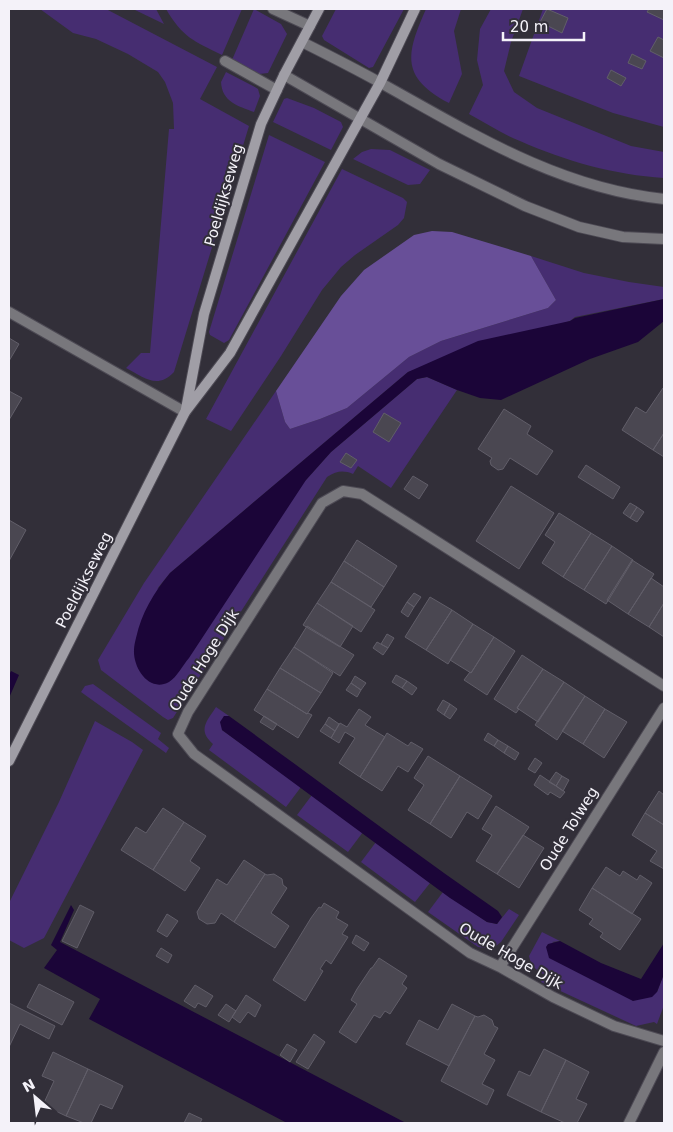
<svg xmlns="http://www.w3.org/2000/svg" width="673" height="1132" font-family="'DejaVu Sans',sans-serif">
	<rect width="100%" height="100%" fill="#322f39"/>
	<path fill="#462d71" d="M40,9H106L217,67L200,99L249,126L174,372C157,390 144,377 126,368L141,353H150L169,129H174L173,103L165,82L158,72L128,54L96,39L73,33Z
		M133,9H156L164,24Z
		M166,9H242L222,55C194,41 183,38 166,9Z
		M254,9L281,24L287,34L268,73L259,74L232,60Z
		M336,9H404L373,67L369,68L324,40L322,36Z
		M426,9H461L454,31L462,74L449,103C400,77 406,54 426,9Z
		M491,9H523L511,42L504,71L514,92L537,108L631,146L664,152V178C615,175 565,161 520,141C502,134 486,123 469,114L483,85L477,60L480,29Z
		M543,9H664V127L613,113L519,76Z
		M226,72L253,86L258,89L260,96L254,112C238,106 222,102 221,82Z
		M287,98L314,108L341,122L343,127L331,150L273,122L284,99Z
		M269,135L325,162L229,340L224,343L210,335L209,332Z
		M371,149L390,150L430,170L420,184L408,185L353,159L362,152Z
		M342,169L403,198L407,202L404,218L398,225L355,255L341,267L322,290L281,356L231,431L206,419Z
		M531,256L584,273L629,282L664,287V299L575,317L570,321L408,372L170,573L157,589L306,480L331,452L417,379L427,377L457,390L391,488L358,466L353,474C343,470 337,471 327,477L173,718L168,720L163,717L101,670L98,660L144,583L276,391L285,422L290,429L320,419L347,408L409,357L441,341L548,308L556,300Z
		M93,684L161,733L158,739L169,748L166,753L81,692L85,686Z
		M216,707L229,716H224L222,730L301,787L286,807L209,750L213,744C197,730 207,721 216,707Z
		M95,721L132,742L143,750L44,938L24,948L9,940V903L59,802Z
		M312,795L363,832L348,852L297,815Z
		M376,842L430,883L415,902L361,862Z
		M443,892L487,922L497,924L509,909L519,915L501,942L496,946L486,948L478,947L428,912Z
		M542,932L560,941L552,942L657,992L664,974V1005L657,1024L654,1022L636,1026L541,982L545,975C536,970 531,966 529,956Z"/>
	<path fill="#684f98" d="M432,231L452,232L531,256L556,300L548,308L441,341L409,357L347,408L320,419L290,429L285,422L276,391L341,296L364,270L414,235Z"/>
	<path fill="#1b0538" d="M664,299V321L638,342L590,359L501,400L480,398L457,390L427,377L417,379L331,452L306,480L189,658C183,665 177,677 169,682C149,693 133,668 134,650C134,646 135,642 136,638C142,612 153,594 170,573L408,372L478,341L570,321L575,318Z
		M11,671L19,675L9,698V675Z
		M224,716H229C319,781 407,848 498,911L502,917L497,924L487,922L450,898L222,730L220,722Z
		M71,905L74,910L60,942L406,1123H287L89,1019L100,999L44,968L57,950L51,945Z
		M560,941L601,963L641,979L664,943V974L657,992L652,997L633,1001L549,958L546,947L548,944Z"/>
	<path fill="#4a4751" stroke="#615e69" d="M547,9L568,18L562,33L540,22Z
		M649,9H664V20L647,12Z
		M658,37L664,40V58L650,51Z
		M632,54L646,61L642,69L628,63Z
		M611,70L626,78L621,86L607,78Z
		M9,338L19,344L9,361Z
		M663,388L664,389V433L653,450L622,430L636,407L646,413Z
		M9,391L22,398L9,420Z
		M504,409L531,426L527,434L553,451L537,475L510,458L503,469L498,470L491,465L490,461L492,458L478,449Z
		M384,413L401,423L389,442L373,432Z
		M664,433V457L653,450Z
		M346,453L357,460L351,468L340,462Z
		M586,465L620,487L613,499L578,477Z
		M413,476L428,485L419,499L404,489Z
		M511,486L554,513L519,569L476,541Z
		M630,503L637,507L630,518L623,513Z
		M637,507L644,512L637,522L630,518Z
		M559,513L591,533L563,577L542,563L555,542L545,535Z
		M9,520L26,530L9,561Z
		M591,533L612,546L584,590L563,577Z
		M357,540L397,566L384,587L344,561Z
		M612,546L633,560L606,604L584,590Z
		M632,560L654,574L628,614L607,600Z
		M344,561L384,587L371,607L331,582Z
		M651,578L664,587V603L649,627L628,614Z
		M331,582L375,610L361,632L317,603Z
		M414,593L421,597L414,607L407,602Z
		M430,597L452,610L426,650L405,637Z
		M407,602L414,607L408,617L401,612Z
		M317,603L353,626L340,647L303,625Z
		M664,603V637L649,627Z
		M452,610L473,624L448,664L426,650Z
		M473,624L494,637L471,673L450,660Z
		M307,626L354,655L340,676L294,647Z
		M387,634L394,638L388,648L381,644Z
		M494,637L515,651L487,695L464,680L470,672L471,673Z
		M377,642L388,648L383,655L373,648Z
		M294,647L333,673L321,693L280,668Z
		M522,655L543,669L517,708L519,709L516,713L494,699Z
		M280,668L321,693L307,714L267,689Z
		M543,669L564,682L538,722L517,708Z
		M396,675L407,681L402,688L392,682Z
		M355,676L366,683L361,690L351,683Z
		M407,681L417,688L412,695L402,688Z
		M564,682L585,696L557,740L535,725Z
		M351,683L361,690L357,697L346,690Z
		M267,689L307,714L308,713L312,715L298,738L254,710Z
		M585,696L605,709L583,744L562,731Z
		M443,700L450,704L444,715L437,710Z
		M450,704L457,709L450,719L444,715Z
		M359,709L371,717L365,725L385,737L360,777L339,763L355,738L345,732L339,743L331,738L340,723L347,727Z
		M605,709L627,722L604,758L583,744Z
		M264,716L277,724L273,730L260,722Z
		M329,717L339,724L335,731L325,724Z
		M325,724L335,731L331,738L320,731Z
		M387,733L408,746L411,742L423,749L408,772L398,766L382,791L360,777Z
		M488,733L498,740L494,746L484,740Z
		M498,740L508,746L504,753L494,746Z
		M508,746L519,753L515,760L504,753Z
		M428,756L460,776L430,824L408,810L424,785L414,778Z
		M535,758L542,763L535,773L528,769Z
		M556,772L562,776L556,786L549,782Z
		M540,775L565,792L560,798L550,792L548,795L534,785Z
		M460,776L492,796L478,819L467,812L451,838L430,824Z
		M562,776L569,780L563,791L556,786Z
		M659,791L664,795V825L645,813Z
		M496,806L529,827L497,874L476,861L492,835L482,829Z
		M163,808L184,822L153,870L121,850L136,827L146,833Z
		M645,813L664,825V869L650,861L657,851L632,835Z
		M184,822L206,836L190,861L200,868L185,891L153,870Z
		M523,835L544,848L519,888L497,874Z
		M244,860L265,874L234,922L221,913L215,923L207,924L199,919L197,912L217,879L227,885Z
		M606,867L620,876L623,871L637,880L640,875L652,883L632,914L592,888Z
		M265,874L267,875L274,874L282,879L283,885L287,888L271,913L289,926L275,948L234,922Z
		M592,888L641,919L620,950L600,937L603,933L589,924L593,919L579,910Z
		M324,903L339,912L336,918L348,925L342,934L348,937L331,964L326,960L320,969L323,971L305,1001L273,980L311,918L319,907L321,908Z
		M80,905L94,912L77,948L62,941Z
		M167,914L178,921L167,937L157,931Z
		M356,935L369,943L364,951L352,943Z
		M161,948L172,955L168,963L156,956Z
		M379,958L407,976L402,984L407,988L390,1014L385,1011L380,1018L374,1015L356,1043L339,1032L357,1004L351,1000L357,989L371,968H372Z
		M39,984L74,1002L62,1025L27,1007Z
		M195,985L213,996L206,1007L198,1003L195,1008L184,1001Z
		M246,995L261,1005L255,1017L248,1012L240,1023L232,1017Z
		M9,1003L55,1026L49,1039L20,1024L9,1047Z
		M226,1004L236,1011L229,1022L218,1015Z
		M452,1004L475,1016L449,1066L406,1044L419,1020L438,1030Z
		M484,1015L492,1020L494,1026L498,1028L484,1054L495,1060L482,1084L494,1090L487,1105L441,1081L475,1016L478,1017Z
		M314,1034L325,1042L308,1069L296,1062Z
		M287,1044L297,1050L290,1062L280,1055Z
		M544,1049L566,1060L541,1112L507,1095L519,1071L530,1076Z
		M53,1052L88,1069L66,1116L43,1105L54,1081L42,1076Z
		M566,1060L589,1072L576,1099L587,1104L577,1123H565L541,1112Z
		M88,1069L123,1086L112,1109L100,1104L91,1123H84L66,1116Z
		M189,1113L202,1119L200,1123H184Z"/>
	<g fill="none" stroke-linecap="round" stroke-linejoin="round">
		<defs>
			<path id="service" d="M273,9L310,26
				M225,61L277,90
				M9,312L185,412"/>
			<path id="minor" d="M664,686L362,494L343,491L322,503L188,712L178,734L194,754L470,953L500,967L553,997L614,1026L664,1041
				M500,967L664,708"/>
			<path id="tertiary" d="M302,42C328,55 354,68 379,82C471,133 558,188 664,199
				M284,75L439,164L525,206L579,227L623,237L664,239
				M629,1123L664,1052"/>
			<path id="secondary" d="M186,409L204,314L261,124L284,75L319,9
				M9,761L185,412L230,353L380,83L415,9"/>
		</defs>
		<use href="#service" stroke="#4d4a54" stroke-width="12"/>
		<use href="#minor" stroke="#4d4a54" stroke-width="12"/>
		<use href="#tertiary" stroke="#4d4a54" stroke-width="12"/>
		<use href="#secondary" stroke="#4d4a54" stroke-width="12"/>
		<use href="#service" stroke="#78777c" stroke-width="10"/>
		<use href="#minor" stroke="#78777c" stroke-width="10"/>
		<use href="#tertiary" stroke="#78777c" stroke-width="10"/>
		<use href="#secondary" stroke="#a09ea6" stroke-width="10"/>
	</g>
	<g text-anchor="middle" stroke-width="4" stroke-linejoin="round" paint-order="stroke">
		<g font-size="15" fill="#f4f2f9" stroke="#322f39">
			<text transform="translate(224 195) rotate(-74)" y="5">Poeldijkseweg</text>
			<text transform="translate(84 580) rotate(-63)" y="5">Poeldijkseweg</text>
			<text transform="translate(204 660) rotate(-58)" y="5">Oude Hoge Dijk</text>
			<text transform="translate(569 829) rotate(-58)" y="5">Oude Tolweg</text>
			<text transform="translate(511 956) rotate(30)" y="5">Oude Hoge Dijk</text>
		</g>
	</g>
	<rect width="673" height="1132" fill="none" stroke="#f4f2f9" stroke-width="20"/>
	<g transform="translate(35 1097) rotate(332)" stroke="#322f39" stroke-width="4" paint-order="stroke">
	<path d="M0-4L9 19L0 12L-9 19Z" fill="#f4f2f9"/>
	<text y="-8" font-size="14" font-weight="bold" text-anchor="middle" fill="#f4f2f9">N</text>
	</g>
	<path d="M503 32v8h81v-8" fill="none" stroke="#f4f2f9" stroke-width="2.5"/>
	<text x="510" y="32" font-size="15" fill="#f4f2f9" stroke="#322f39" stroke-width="4" paint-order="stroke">20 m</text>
</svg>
